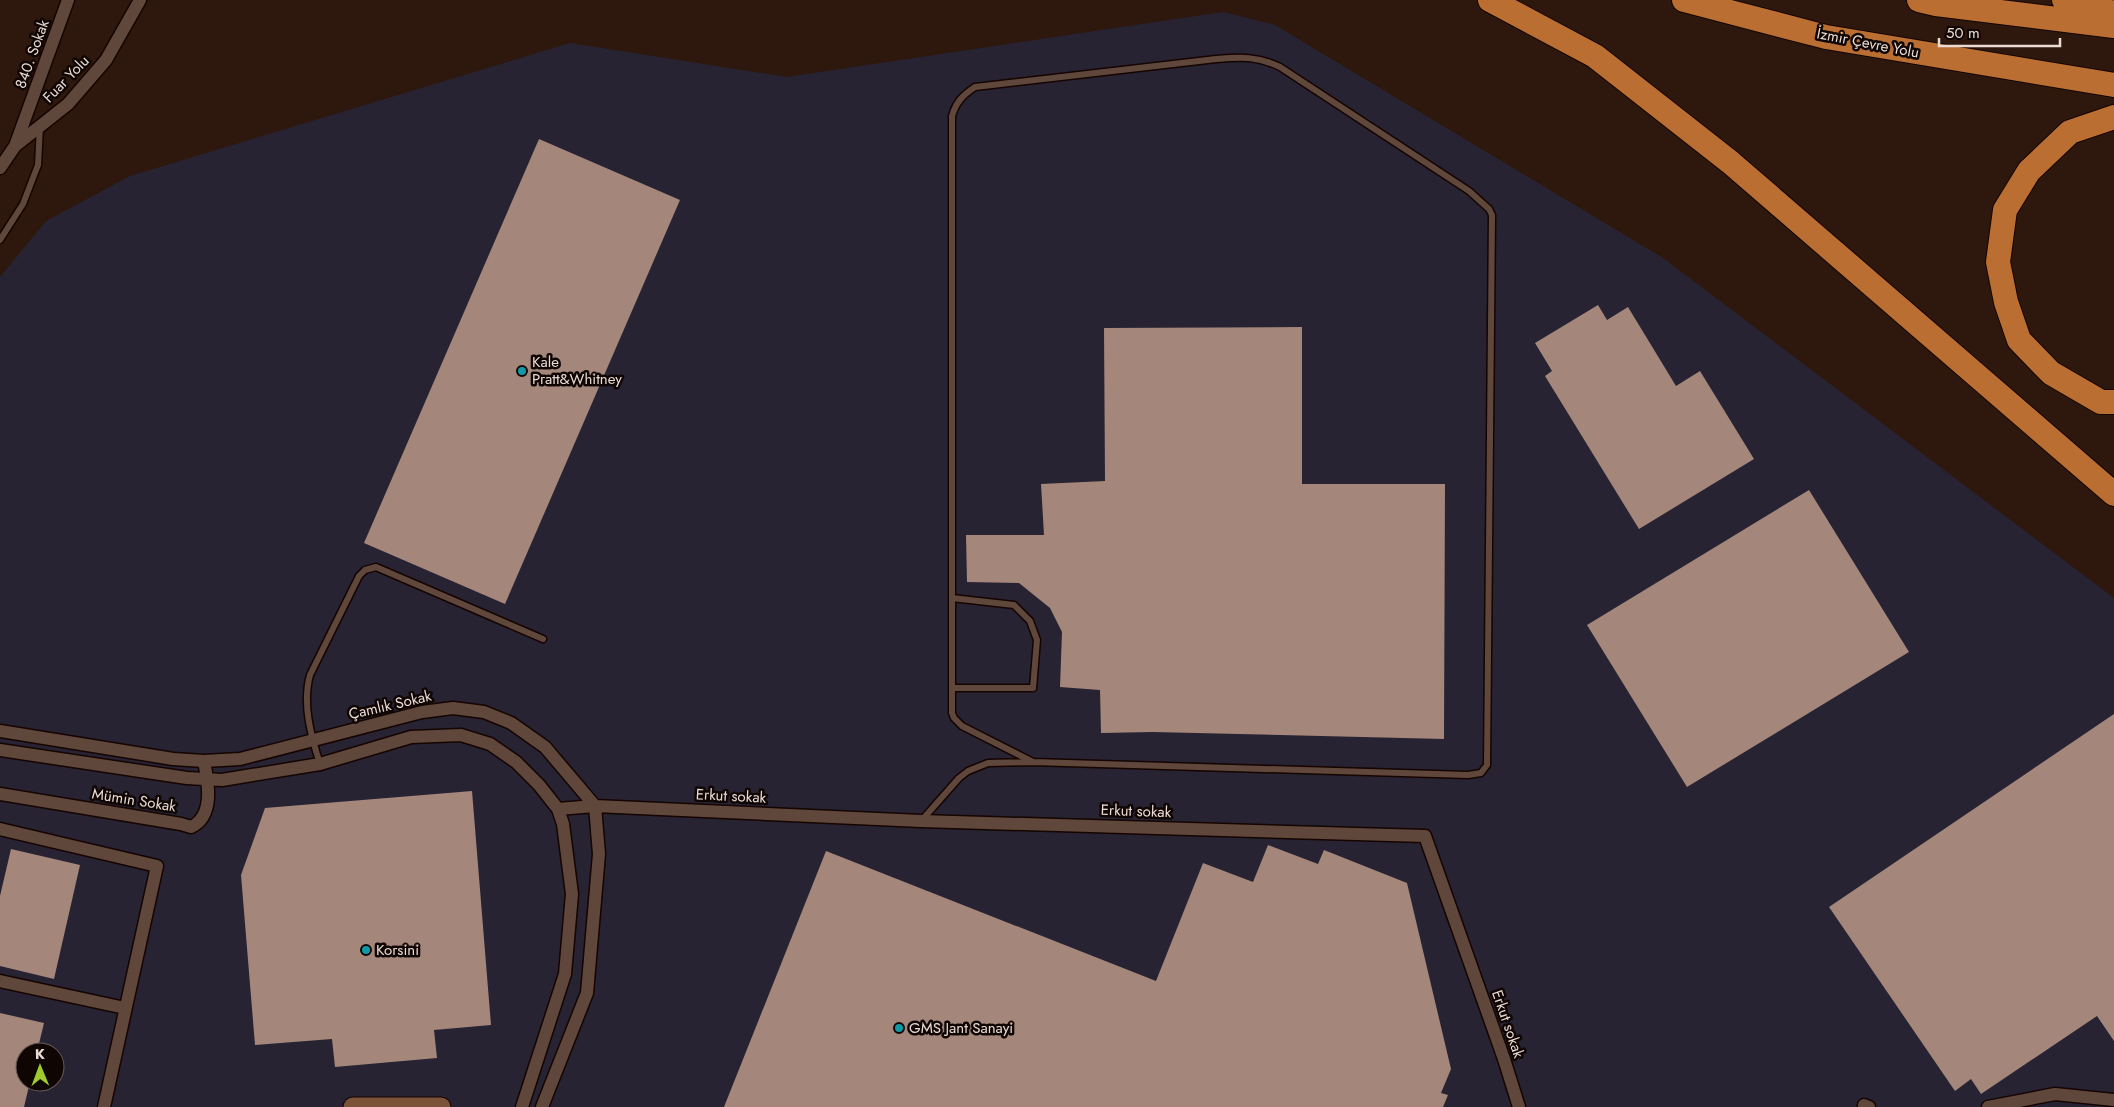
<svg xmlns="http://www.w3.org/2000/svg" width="2114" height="1107" font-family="Jost,sans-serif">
	<rect width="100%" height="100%" fill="#2e180d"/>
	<path fill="#272333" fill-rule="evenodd" d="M1223,12L1275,25L1663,258L2114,598V1107H0V277L46,221L130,176L570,43L787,77ZM25,1052H55V1082H25Z"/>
	<path fill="#a4877a" d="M539,139L680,200L505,604L364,543Z
		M1598,305L1607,320L1628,307L1676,386L1700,371L1754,459L1639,529L1545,376L1552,371L1535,343Z
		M1302,327V484H1445L1444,739L1153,732L1101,733L1100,690L1060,687L1062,632L1050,608L1019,583L967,582L966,535H1044L1041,484L1105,481L1104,328Z
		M1809,490L1909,652L1687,787L1587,625Z
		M2114,714V1041L2097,1016L1981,1094L1971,1079L1955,1091L1829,907Z
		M472,791L491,1025L434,1030L437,1058L335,1067L332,1039L255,1045L241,875L265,808Z
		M1268,845L1318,864L1324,850L1407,883L1451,1069L1441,1093L1448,1095L1443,1107H724L826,851L1156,981L1203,863L1253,882Z
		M11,849L80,865L54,979L0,966V896Z
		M0,1013L44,1023L37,1052H25V1082H30L24,1107H0Z"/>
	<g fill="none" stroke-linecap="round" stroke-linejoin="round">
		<defs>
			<path id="lane" d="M0,240L23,204L38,165L40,126
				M952,688H1033L1037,640L1030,621L1014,605L952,598
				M320,764C311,736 302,704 310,675L359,576L365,570L376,567L543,639
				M922,820L959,778L968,771L988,763L1033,762L1468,775L1481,773L1487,765L1492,215L1489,209L1469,191L1280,67C1257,56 1241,57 1216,59L975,87C963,95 956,102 952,116V713L954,718L962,726L1033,762"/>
			<path id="street" d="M15,146L68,0
				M0,168L15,146L68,104L106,60L140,0
				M0,731L173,759L204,761L240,759L422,712L453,708L484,712L511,723L545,747L595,806L599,854L587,993L542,1107
				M0,750L187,778L222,780L320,764L411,737L461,735L490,744L516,762L539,785L558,809L563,824L572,894L565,974L522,1107
				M0,794L181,824L191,827C215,816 208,782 204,761
				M558,809L595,806L921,821L1425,836L1504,1059L1519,1107
				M0,829L157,866L104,1107
				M0,981L125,1008
				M1864,1105L1869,1107
				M1988,1107L2055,1094L2114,1100"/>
			<path id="secondary" d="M353,1107H441"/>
			<path id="highway" d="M1490,0L1595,56L1730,162L2114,494
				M1684,0L1826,37L2114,85
				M1919,0L1936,4L2114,26
				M2064,0L2114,13
				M2114,117L2070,132L2029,171L2005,210L1998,262L2006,302L2019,340L2051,373L2101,402H2114"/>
		</defs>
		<use href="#lane" stroke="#150400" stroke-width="9"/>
		<use href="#street" stroke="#150400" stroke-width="15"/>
		<use href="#secondary" stroke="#150400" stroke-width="21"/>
		<use href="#highway" stroke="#150400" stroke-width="26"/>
		<use href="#lane" stroke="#60473b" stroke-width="6"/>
		<use href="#street" stroke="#60473b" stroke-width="12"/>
		<use href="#secondary" stroke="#7b5338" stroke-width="19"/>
		<use href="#highway" stroke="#ba6e31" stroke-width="24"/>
	</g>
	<g fill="#0f9aa8" stroke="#0f0603" stroke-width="2">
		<circle cx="522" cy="371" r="5"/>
		<circle cx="366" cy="950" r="5"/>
		<circle cx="899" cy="1028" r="5"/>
	</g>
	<g text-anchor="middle" stroke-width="5" stroke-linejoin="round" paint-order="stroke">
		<g font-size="15" fill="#ebdbd4" stroke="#0f0603">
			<text transform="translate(1868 43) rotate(11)" y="5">İzmir Çevre Yolu</text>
			<text transform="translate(32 54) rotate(-70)" y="5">840. Sokak</text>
			<text transform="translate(66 79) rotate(-46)" y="5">Fuar Yolu</text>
			<text transform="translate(390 705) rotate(-13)" y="5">Çamlık Sokak</text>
			<text transform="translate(731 796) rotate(3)" y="5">Erkut sokak</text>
			<text transform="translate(134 800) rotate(9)" y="5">Mümin Sokak</text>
			<text transform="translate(1136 811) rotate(2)" y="5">Erkut sokak</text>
			<text transform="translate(1508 1024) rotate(71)" y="5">Erkut sokak</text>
		</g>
		<g font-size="15" fill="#ebdbd4" stroke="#0f0603" text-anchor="start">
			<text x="532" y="367">Kale<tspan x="532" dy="17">Pratt&amp;Whitney</tspan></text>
			<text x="376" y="955">Korsini</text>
			<text x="909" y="1033">GMS Jant Sanayi</text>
		</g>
	</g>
	<g transform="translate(40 1067) rotate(359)"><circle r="24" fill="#0f0603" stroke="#675b57"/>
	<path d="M0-4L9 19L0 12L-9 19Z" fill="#a0c92b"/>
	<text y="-8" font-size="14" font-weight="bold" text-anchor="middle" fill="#ebdbd4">K</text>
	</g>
	<path d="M1939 38v8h121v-8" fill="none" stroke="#ebdbd4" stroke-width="2.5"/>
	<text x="1946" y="38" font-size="15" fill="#ebdbd4" stroke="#0f0603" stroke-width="4" paint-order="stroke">50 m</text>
</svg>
